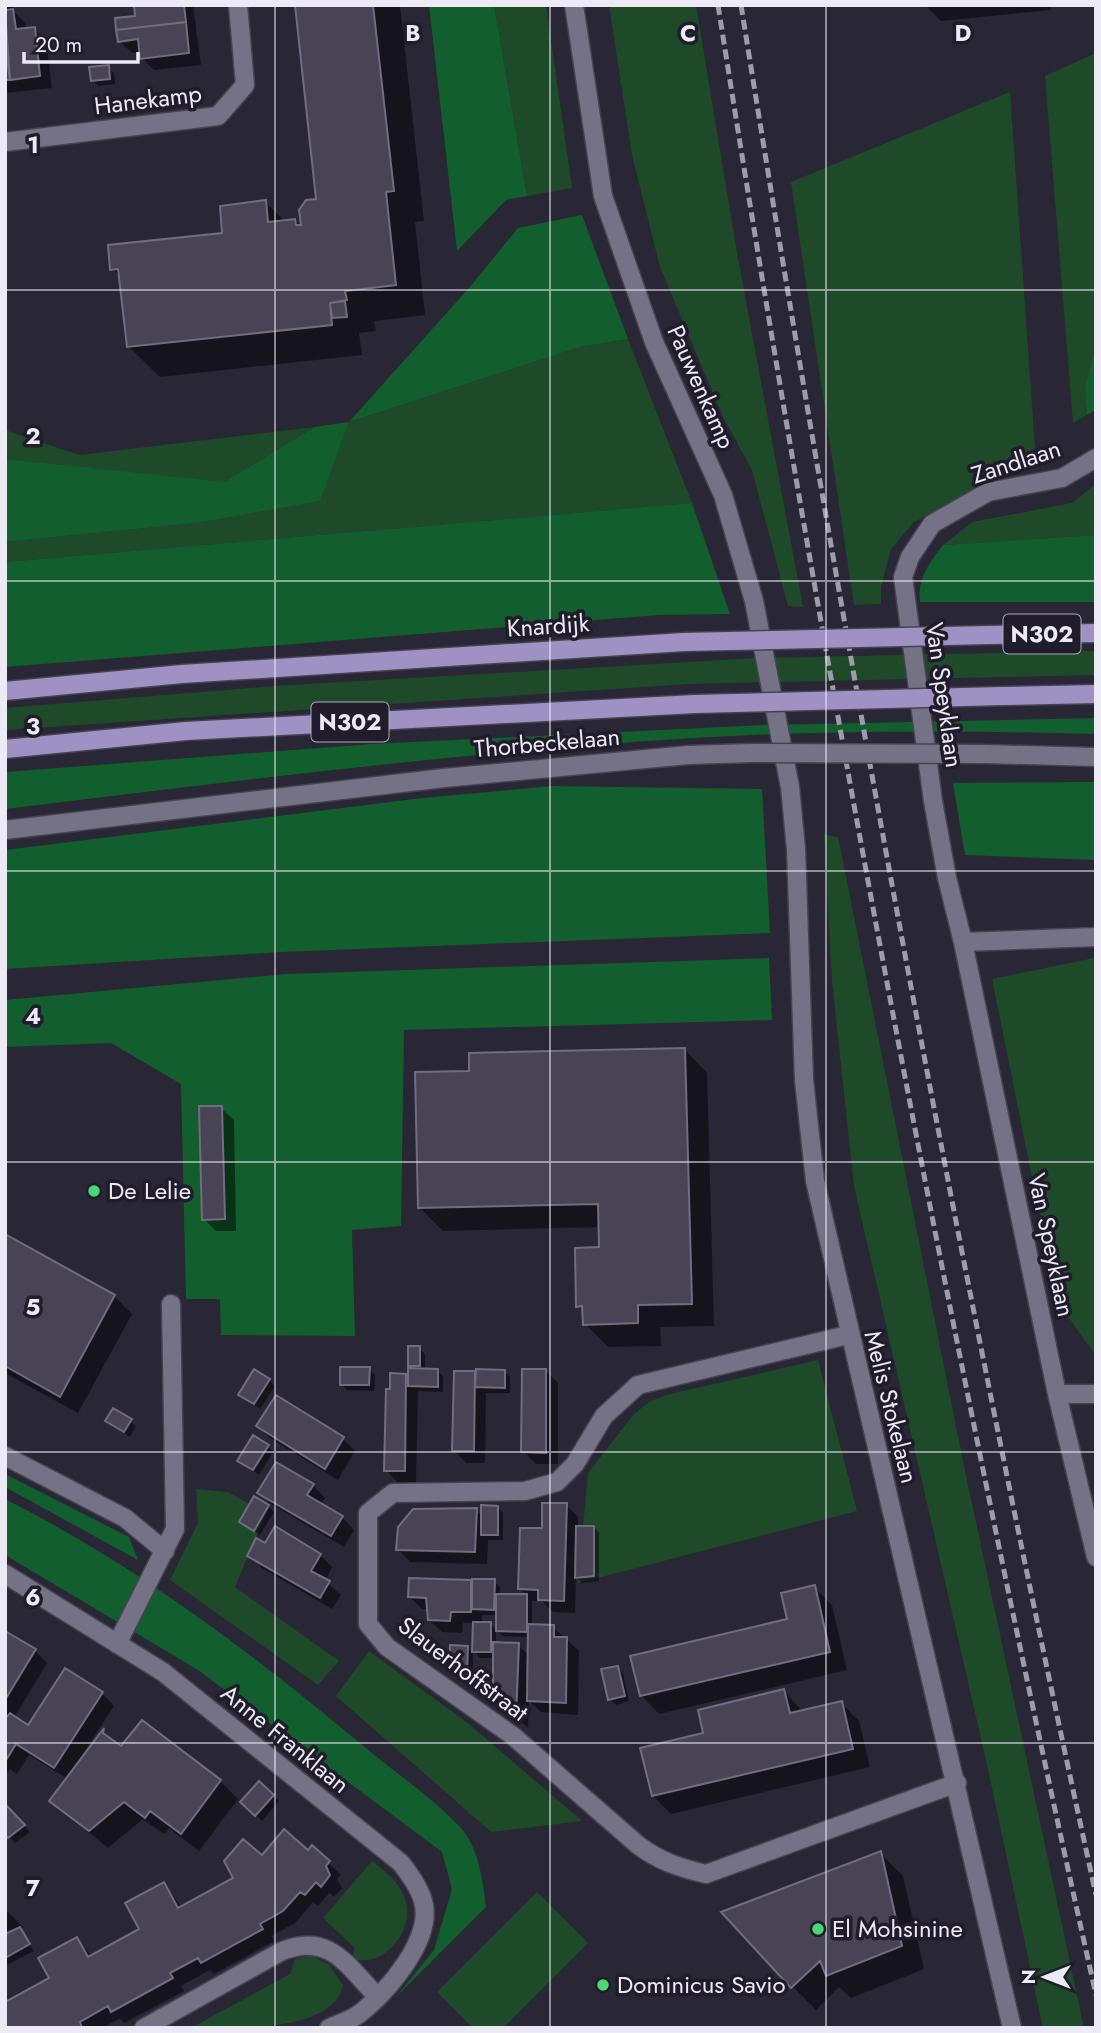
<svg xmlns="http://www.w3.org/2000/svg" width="1101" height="2033" font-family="Jost,sans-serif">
	<rect width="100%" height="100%" fill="#292635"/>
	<path fill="#1e4a2a" d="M494,5H546L572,188L527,196Z
		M609,5H696L737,253L803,607L788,606L752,470L723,417L660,267L632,155Z
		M1096,53V345L1085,387L1087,415L1073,423L1045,76Z
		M1010,92L1035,448L952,503L914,522L891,549L881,587V604L854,605L791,182Z
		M628,339L692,503L5,562V542L197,523L319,501L349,422L580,347Z
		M315,427L225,483L5,459V430L79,455Z
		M1096,484V535L943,545L972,522L1072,503Z
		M1096,651V675L688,684L5,730V708L274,686L758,658Z
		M824,834L838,837L964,1466L1084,2028H1043L986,1760L854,1186L832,981Z
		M1094,958L1096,1011V1356L1062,1308L1033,1182L992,979Z
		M818,1360L857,1511L578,1583L588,1473L634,1414L649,1402L666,1395Z
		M196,1489L228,1492L266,1513L235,1587L339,1661L318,1685L170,1580L198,1523Z
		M369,1651L469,1724L582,1821L491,1832L336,1696Z
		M372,1861C388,1873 405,1887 407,1908C411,1936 379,1970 352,1958L355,1948L323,1918Z
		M537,1892L588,1943L503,2028H473L437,1992Z
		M311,1955L329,1965L343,1985C334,2033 235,2028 191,2028L290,1974L295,1959Z"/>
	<path fill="#135e2e" d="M429,5H494L527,196L506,200L457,251Z
		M582,215L628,339L580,347L349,422L320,501L197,523L5,542V459L225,482L315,427L349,422L469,288L518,228Z
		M1096,345V410L1087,415L1085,387Z
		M692,503L730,614L659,615L5,667V562Z
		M1096,535V602H920C917,579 930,562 943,545Z
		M1096,718V734C957,730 817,730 678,739C453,753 229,782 5,809V772L372,744L766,725Z
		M1096,782V860L965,855L953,783Z
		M552,786L762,789L770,933L281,952L5,969V850L422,798Z
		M769,958L772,1020L404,1030L401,1226L352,1230L355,1336L221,1335L220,1299H186L181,1084L111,1043L5,1047V1000L286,974Z
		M5,1474L129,1537L138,1560L5,1487Z
		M5,1499C136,1565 255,1655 367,1749C397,1774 433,1798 460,1827C479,1847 483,1882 486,1907L394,1999L434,1950L452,1889L442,1852L198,1670L5,1555Z"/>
	<path fill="#0007" fill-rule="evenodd" d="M5,5H15L13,11L25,23L26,30L34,29L46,41L52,88L5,93Z
		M136,5H193L201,65L154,70L142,58L141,52L132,53L119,41L137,18Z
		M297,5H400L424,221L415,222L425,315L374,321L376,331L359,333L362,355L160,377L129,347L121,278L112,269L224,235L265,202L286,222L294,221L303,226L318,200Z
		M925,5H1050L1051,10L941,21Z
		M108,67L114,73L115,84L98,86L92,80Z
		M684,1049L707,1073L714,1326L660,1327L661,1346L608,1347L585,1324L584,1312L578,1306L601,1249L600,1227L443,1231L420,1208L470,1073Z
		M221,1108L234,1120L236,1231H216L204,1219Z
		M5,1236L114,1296L132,1314L78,1413L5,1373Z
		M419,1348L425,1354V1370H437L443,1376V1392L418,1391L416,1483H398L386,1470L392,1391L406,1375L410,1379L414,1370L410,1366Z
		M369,1369L375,1375L374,1391L347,1390L341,1384Z
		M545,1370L558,1383V1464H536L523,1451Z
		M504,1371L510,1377V1393H486L485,1463H466L454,1450L474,1373L477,1376Z
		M269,1380L275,1386L260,1409L241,1395Z
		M276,1397L343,1439L355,1451L338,1480L270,1438L258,1426Z
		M107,1421H130L136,1426L130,1437Z
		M268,1446L273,1452L259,1475L239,1460Z
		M313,1485L325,1498L320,1505L342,1517L354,1530L344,1547L271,1504L259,1492Z
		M566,1505L578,1517V1527H594L599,1533V1581L582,1583L576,1577L575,1613L553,1612L542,1601H532V1626L553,1627L579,1651L578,1715L541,1712L529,1701L528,1728L494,1699L495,1658H480L474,1652L475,1623H463L462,1633L442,1632L429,1620V1609H422L410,1597L470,1582L474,1586L494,1581L500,1587V1596H528L520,1589L543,1530ZM482,1615H498L497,1631L503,1636L530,1637L529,1656L518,1645L496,1644V1630L490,1624H482Z
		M268,1506L274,1512L260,1535L241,1522Z
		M497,1507L503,1513V1540H488L487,1564L410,1562L398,1549L476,1510L483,1517Z
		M265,1545L320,1555L332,1567L325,1581L341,1595L332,1609L262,1568L249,1555Z
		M814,1587L832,1605L847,1670L659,1714L641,1695L789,1620Z
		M5,1633L35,1651L47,1663L14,1718L29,1727L102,1693L114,1706L82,1755L122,1749L220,1781L238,1799L199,1851L169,1828L164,1834L143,1819L108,1848L51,1801L68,1779L29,1755L17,1774L10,1769L5,1776Z
		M467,1648L473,1653V1673L452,1666Z
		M617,1667L623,1673L629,1701L616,1705L610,1699Z
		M784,1691L802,1711L841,1703L859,1721L870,1767L671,1814L653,1796L705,1734Z
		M273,1796L279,1801L262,1821L248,1808Z
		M5,1806L30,1832L15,1843L5,1833Z
		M312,1848L341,1875L337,1879L342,1888L334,1897L329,1893L318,1906L313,1902L295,1923L271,1936L274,1941L214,1974L210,1970L181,1986L184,1991L124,2023L120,2018L103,2028H5L52,1979L77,1939L92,1957L141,1930L164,1884L182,1908L235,1878L262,1858L308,1853Z
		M880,1853L903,1876L924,1969L851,1998L839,1987L816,2010L782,1976Z
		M5,1909L23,1927L20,1930L34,1951L5,1966Z"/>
	<path fill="#484456" stroke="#716d80" stroke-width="2" d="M134,5H184L186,22L116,30L115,18L135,16Z
		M295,5H373L394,191L386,192L396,285L345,291L347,300L330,303L332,325L127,347L118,269L110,270L108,245L222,233L220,206L266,200L268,222L295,219L296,225H301L299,210L306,200L316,199Z
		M13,9L16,29L35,27L40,76L10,80L5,10Z
		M186,22L189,53L140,59L138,39L118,42L116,30Z
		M5,43L10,80H5Z
		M109,65L110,79L91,81L89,67Z
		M345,301L347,317L332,318L330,303Z
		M685,1048L692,1304L638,1305V1323L583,1325L582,1306L576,1307L575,1248L599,1247L598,1204L418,1208L415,1072L469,1071V1053Z
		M199,1106H222L225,1219L202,1220Z
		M5,1234L115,1295L60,1397L5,1366Z
		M408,1346H420V1366H408Z
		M340,1367H370L369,1385H340Z
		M408,1368L438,1369V1387L408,1386Z
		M254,1369L270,1379L254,1404L238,1395Z
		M476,1369L505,1370V1388L475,1387Z
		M522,1369H546V1453L521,1452Z
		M454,1371H475L474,1451H452Z
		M390,1373L406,1374L405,1471H384L386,1389H390Z
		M276,1395L344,1437L325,1469L256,1426Z
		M113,1408L132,1419L124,1432L105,1421Z
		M253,1435L269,1445L253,1470L237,1461Z
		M276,1462L314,1484L307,1495L343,1516L331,1536L257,1493Z
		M254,1496L269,1505L254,1531L239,1522Z
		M542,1503H567L564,1601L538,1600V1590L518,1589L520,1528H542Z
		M481,1505L498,1506V1535H481Z
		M477,1508L475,1552L396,1550L398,1527L413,1509Z
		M275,1526L321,1554L311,1571L330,1581L320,1598L247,1556L256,1538L265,1543Z
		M576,1526H594V1576L575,1578Z
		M409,1578L471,1580V1612H451L450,1621L428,1620L426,1598L408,1597Z
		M472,1579H495L494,1610L472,1609Z
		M815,1585L830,1652L640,1696L630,1656L787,1619L781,1593Z
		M496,1594H527V1632L496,1631Z
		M473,1622H491V1652H472Z
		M528,1624L554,1625V1637H567L566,1703L527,1701Z
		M5,1631L36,1649L5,1700Z
		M493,1642L519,1643L516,1718L493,1699Z
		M450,1645L468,1646L467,1673L450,1666Z
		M618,1666L625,1696L608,1700L601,1669Z
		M65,1668L103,1692L54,1768L16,1744L5,1762V1719L10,1713L28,1725Z
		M784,1689L790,1713L842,1701L853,1749L652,1796L640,1748L703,1733L698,1710Z
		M142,1720L221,1780L181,1834L150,1811L145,1818L124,1802L89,1831L49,1801L104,1728L103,1733L121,1746Z
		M259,1781L274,1795L255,1816L240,1802Z
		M5,1804L25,1825L8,1838L5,1835Z
		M284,1829L308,1850L312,1845L330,1861L326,1866L330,1875L321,1887L316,1882L305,1895L300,1892L283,1911L260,1924L263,1929L201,1963L198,1958L170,1973L173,1978L111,2012L108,2006L80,2022L82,2028H5V2002L49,1978L38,1958L77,1937L88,1957L139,1929L125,1903L164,1882L178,1908L233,1878L224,1861L243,1839L262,1855Z
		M881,1851L902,1946L826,1976L820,1961L791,1988L721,1912Z
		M20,1927L30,1944L5,1958V1934Z"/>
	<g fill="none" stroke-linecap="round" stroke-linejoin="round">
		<defs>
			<path id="minor" d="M574,5L603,196L654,342L723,495L754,601L790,787L796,849L804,1080L815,1181L1012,2028
				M5,142L218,116L245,85L238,5
				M1096,458L1062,478L988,492L932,524L910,557L903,577L933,801L947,878L963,942L1057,1394L1096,1557
				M984,754L1096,757
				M5,830L444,778L688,755L752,753
				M963,942L1096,937
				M848,1335L638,1385L604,1416L575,1464L557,1482L525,1491L393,1493L368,1513V1624L387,1647L513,1736L638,1845C659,1861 680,1868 706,1874L957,1783
				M1057,1394H1096
				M5,1456L125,1518L165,1551
				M5,1574L163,1672L401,1863C410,1875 419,1887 423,1901C434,1938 387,1993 359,2014C351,2020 339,2024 329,2028
				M117,1644L175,1529L171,1304
				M144,2028L282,1951C330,1932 347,1966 377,1996"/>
			<path id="major" d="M988,635L1096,633
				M5,691L182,674L684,642
				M1002,696L1096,694
				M5,749L186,731L695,704"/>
		</defs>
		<use href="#minor" stroke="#464351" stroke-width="21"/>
		<use href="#major" stroke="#464351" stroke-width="21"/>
		<use href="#minor" stroke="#767285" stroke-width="18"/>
		<use href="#major" stroke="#9e92c5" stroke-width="18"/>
		<path stroke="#9f9ca9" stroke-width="5" stroke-dasharray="10 5" stroke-linecap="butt" d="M718,5C823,672 948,1336 1096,1995
			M741,5C842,638 958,1269 1096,1895"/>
		<defs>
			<path id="minor-bridge" d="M752,753L984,754"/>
			<path id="major-bridge" d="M684,642L988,635
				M695,704L1002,696"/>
		</defs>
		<use href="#minor-bridge" stroke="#464351" stroke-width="21" stroke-linecap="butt"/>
		<use href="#major-bridge" stroke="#464351" stroke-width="21" stroke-linecap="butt"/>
		<use href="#minor-bridge" stroke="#767285" stroke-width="18"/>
		<use href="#major-bridge" stroke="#9e92c5" stroke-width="18"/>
	</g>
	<path fill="none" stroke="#eceaf5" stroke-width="2" stroke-opacity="0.55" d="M275,5V2028M550,5V2028M826,5V2028M5,290H1096M5,581H1096M5,871H1096M5,1162H1096M5,1452H1096M5,1743H1096"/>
	<g fill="#4ad777" stroke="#201c2b" stroke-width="2.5">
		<circle cx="94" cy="1191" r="7"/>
		<circle cx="818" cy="1929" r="7"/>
		<circle cx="603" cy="1985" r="7"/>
	</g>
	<g text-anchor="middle" stroke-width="7" stroke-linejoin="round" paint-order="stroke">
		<g fill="#201c2b" stroke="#afacb8" stroke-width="2">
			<rect x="1003.5" y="614.5" width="77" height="39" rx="5"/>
			<rect x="311.5" y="702.5" width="77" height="39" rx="5"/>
		</g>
		<g font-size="23" font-weight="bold" fill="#eceaf5">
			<text x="1042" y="642">N302</text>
			<text x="350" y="730">N302</text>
		</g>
		<g font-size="24" fill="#eceaf5" stroke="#201c2b">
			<text transform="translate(148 100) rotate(-7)" y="8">Hanekamp</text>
			<text transform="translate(701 387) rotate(66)" y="8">Pauwenkamp</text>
			<text transform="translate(1016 462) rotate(-18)" y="8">Zandlaan</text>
			<text transform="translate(548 626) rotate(-4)" y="8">Knardijk</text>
			<text transform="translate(944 695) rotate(82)" y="8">Van Speyklaan</text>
			<text transform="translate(547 743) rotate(-5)" y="8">Thorbeckelaan</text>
			<text transform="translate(1051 1245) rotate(78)" y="8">Van Speyklaan</text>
			<text transform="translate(891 1407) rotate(76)" y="8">Melis Stokelaan</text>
			<text transform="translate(463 1669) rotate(37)" y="8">Slauerhoffstraat</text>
			<text transform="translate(285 1739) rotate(39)" y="8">Anne Franklaan</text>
		</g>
		<g font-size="24" fill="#eceaf5" stroke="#201c2b" text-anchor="start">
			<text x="108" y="1199">De Lelie</text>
			<text x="832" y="1937">El Mohsinine</text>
			<text x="617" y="1993">Dominicus Savio</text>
		</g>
	</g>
	<g font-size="23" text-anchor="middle" font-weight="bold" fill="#eceaf5" stroke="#201c2b" stroke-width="7" stroke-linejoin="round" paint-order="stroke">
		<text x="413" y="41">B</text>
		<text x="688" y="41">C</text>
		<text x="963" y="41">D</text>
		<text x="33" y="153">1</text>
		<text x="33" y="444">2</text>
		<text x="33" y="734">3</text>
		<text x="33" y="1024">4</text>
		<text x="33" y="1315">5</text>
		<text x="33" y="1605">6</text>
		<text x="33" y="1896">7</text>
	</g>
	<rect width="1101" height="2033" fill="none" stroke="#eceaf5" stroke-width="14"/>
	<g transform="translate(1045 1977) rotate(270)" stroke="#201c2b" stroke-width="5" paint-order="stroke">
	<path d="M0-5L12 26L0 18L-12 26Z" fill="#eceaf5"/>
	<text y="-10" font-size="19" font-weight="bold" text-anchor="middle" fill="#eceaf5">N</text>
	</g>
	<path d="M24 52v10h114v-10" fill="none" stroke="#eceaf5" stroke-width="3.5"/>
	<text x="35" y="52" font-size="21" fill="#eceaf5" stroke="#201c2b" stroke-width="5" paint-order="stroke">20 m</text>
</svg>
